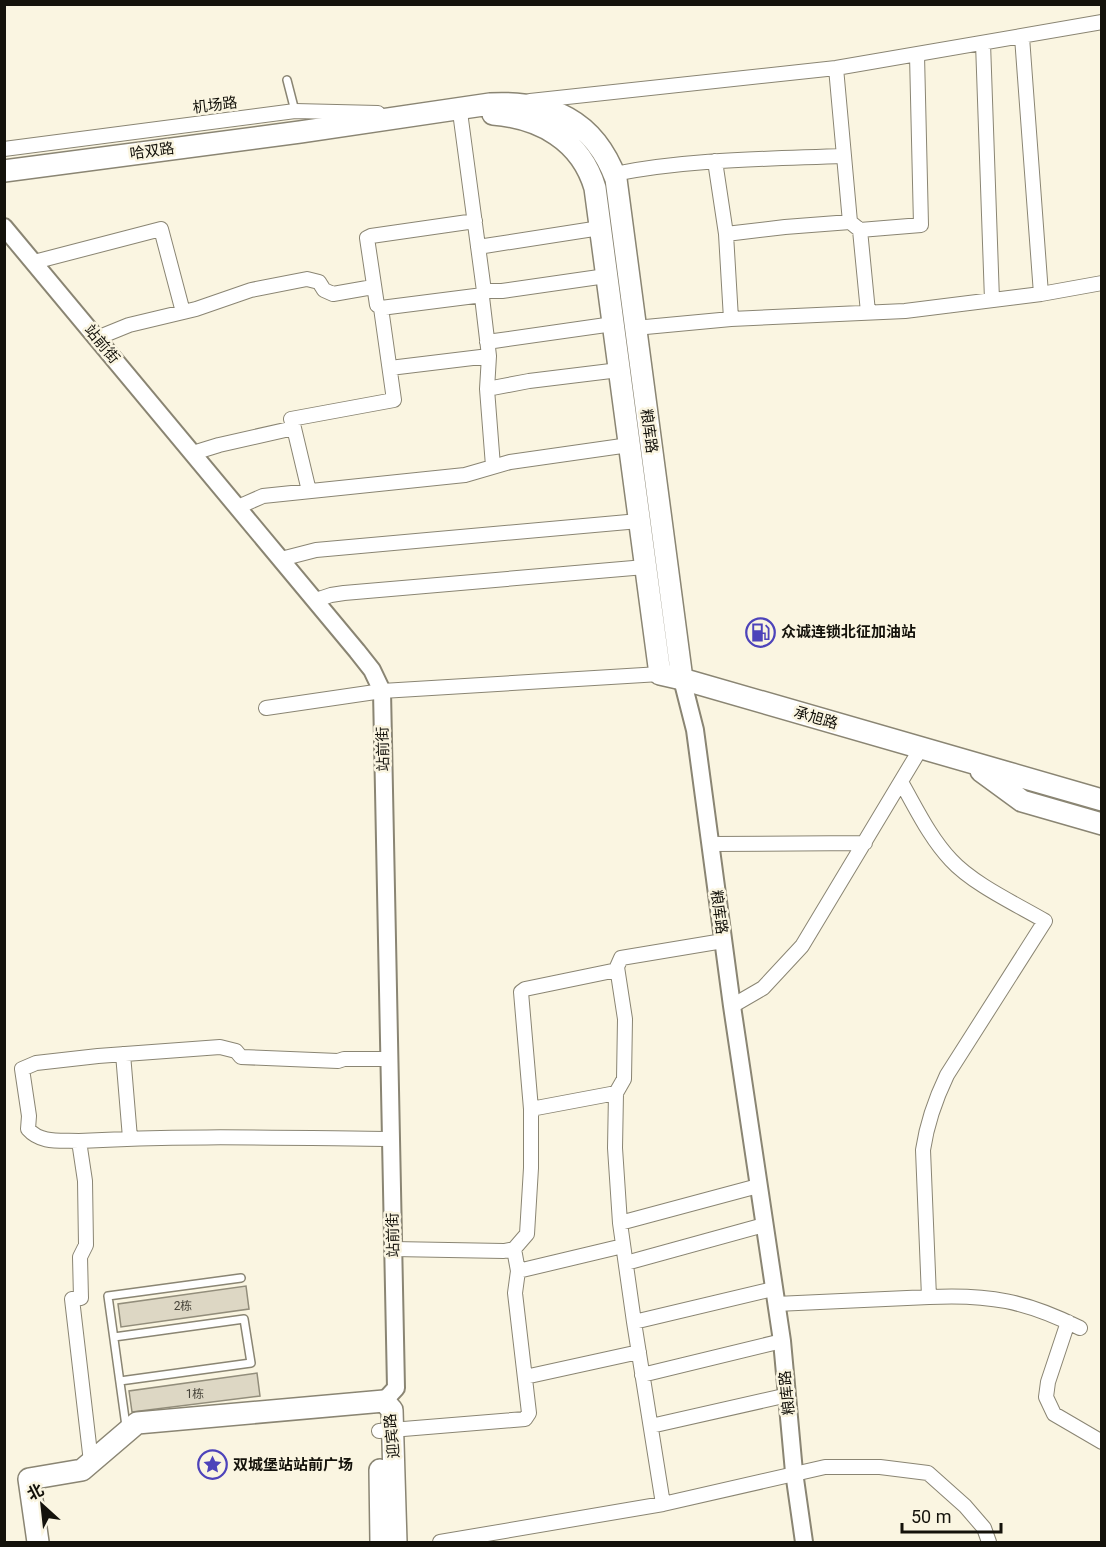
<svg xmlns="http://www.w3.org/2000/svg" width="1106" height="1547" font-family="Roboto,'Noto Sans SC',sans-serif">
	<rect width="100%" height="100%" fill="#faf5e1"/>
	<path fill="#ddd7c4" stroke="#928d7b" stroke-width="1.5" d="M246,1286L249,1309L121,1327L118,1304Z
		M257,1373L260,1396L132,1412L129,1391Z"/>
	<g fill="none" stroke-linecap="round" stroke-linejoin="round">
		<defs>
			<path id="service" d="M287,80L295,111
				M114,1337L244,1319L251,1363L120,1381
				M126,1426L108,1296L241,1278"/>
			<path id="minor" d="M1022,37L1041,294
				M983,43L992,300
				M836,68L850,222L860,230L868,312
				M530,101L836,68L1102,22
				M460,112L484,291L482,297L489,356L487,389L493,466
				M4,149L295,111L378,113
				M715,161L726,234L731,319
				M614,174C689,159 767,159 843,156
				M475,221L371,236L367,238L377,305L381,308L483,295
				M860,230L921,225L917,55
				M726,234L785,227L850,222
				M478,247L600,228
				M34,262L161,229L183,312
				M484,291H502L606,276
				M635,328L731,319L905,311L1041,294L1102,283
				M97,338L129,325L196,309L251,290L307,279L319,282L324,290L333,294L373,287
				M487,342L613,324
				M390,368L489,356
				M487,389L529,381L619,370
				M294,428L309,491
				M193,453L219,445L294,428L291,419L394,400L381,308
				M238,507L263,496L465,475L510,462L629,445
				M281,559L316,550L639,521
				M316,600L331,595L344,593L645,567
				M266,708L382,691L660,674
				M710,844L865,843
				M732,1006L763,988L802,946L921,748
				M123,1054L130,1138
				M616,1093L531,1109L521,992L525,989L617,970
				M79,1141C61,1140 41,1144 28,1129L29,1116L22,1069L36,1063L98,1056L220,1047L236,1051L241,1057L338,1061L344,1059H389
				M620,1223L758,1186
				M514,1249L527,1234L531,1168V1109
				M626,1263L764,1225
				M518,1271L623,1246
				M929,1297C989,1294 1026,1301 1080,1328
				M776,1304L929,1297L923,1150C927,1123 935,1100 947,1075L1045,921C1016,904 973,884 951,860C930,838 916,808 901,782
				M634,1322L773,1289
				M1068,1322L1048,1382L1046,1397L1054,1414L1102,1442
				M642,1375L782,1341
				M525,1377L639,1352
				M651,1426L788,1395
				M379,1431L525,1419L529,1413L515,1293L518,1271L514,1249L504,1251L393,1249
				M91,1462L72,1299L81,1298L80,1257L86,1245L85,1181L79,1141C183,1135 287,1138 391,1139
				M663,1504L634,1322L620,1223L615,1148L616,1093L624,1079L625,1019L617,967L621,958L723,941
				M440,1542L663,1504L825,1467H880L928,1473L965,1506L984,1528L989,1542"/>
			<path id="tertiary" d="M4,227L357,651L372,670L382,691L396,1388L384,1401
				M682,679L695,730L732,1006L782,1341L794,1472L804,1542"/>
			<path id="primary" d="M493,114C540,118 581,140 595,188L660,674L682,679L1102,800
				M4,171L300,132L490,104C551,101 594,120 616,179L682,679
				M981,771L1022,801L1102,824
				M384,1401L392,1410L396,1542
				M380,1470L381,1542
				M38,1542L29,1479L82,1470L137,1423L384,1401"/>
		</defs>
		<use href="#service" stroke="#8a8573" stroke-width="10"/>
		<use href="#minor" stroke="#8a8573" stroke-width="16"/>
		<use href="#tertiary" stroke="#8a8573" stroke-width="20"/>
		<use href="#primary" stroke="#8a8573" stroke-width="24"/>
		<use href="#service" stroke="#fff" stroke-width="7"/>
		<use href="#minor" stroke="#fff" stroke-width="14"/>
		<use href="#tertiary" stroke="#fff" stroke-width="16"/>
		<use href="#primary" stroke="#fff" stroke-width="21"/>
	</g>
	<defs>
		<symbol id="fuel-ring" viewBox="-11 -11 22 22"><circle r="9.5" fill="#faf5e1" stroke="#4d43ba" stroke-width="1.5"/><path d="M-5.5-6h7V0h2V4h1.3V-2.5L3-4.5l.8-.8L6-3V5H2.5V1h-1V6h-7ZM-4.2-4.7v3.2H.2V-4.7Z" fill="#4d43ba"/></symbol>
		<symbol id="sight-ring" viewBox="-11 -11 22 22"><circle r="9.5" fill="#faf5e1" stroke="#4d43ba" stroke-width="1.5"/><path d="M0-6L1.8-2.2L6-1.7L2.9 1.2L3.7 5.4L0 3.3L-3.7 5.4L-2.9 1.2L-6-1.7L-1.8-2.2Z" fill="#4d43ba"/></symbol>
	</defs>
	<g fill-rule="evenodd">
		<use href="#fuel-ring" x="744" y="616" width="33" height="33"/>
		<use href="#sight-ring" x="196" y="1448" width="33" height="33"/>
	</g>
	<g text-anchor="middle" stroke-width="5" stroke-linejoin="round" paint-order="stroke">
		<g font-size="12" fill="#464339">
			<text x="183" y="1310">2栋</text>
			<text x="195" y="1398">1栋</text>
		</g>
		<g font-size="15" fill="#14120b" stroke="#faf5e1">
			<text transform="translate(215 105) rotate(-7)" y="5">机场路</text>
			<text transform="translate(152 151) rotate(-8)" y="5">哈双路</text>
			<text transform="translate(102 344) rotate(50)" y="5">站前街</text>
			<text transform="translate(649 431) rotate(82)" y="5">粮库路</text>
			<text transform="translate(816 718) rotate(16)" y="5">承旭路</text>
			<text transform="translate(383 749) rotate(-91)" y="5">站前街</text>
			<text transform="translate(719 912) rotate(82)" y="5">粮库路</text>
			<text transform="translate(393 1235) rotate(-91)" y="5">站前街</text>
			<text transform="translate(787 1393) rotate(-96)" y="5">粮库路</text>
			<text transform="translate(392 1436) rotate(-95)" y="5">迎宾路</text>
		</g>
		<g font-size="15" font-weight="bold" fill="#14120b" stroke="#faf5e1" text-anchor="start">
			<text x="781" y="637">众诚连锁北征加油站</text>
			<text x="233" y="1470">双城堡站站前广场</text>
		</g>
	</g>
	<rect width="1106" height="1547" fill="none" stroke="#14120b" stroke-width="12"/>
	<g transform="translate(42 1505) rotate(333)" stroke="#faf5e1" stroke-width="4.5" paint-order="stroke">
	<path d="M0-4.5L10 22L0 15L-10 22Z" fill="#14120b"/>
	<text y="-9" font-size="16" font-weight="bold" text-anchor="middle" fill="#14120b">北</text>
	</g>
	<path d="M902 1523v9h99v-9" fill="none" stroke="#14120b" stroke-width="3"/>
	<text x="911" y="1523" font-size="18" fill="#14120b" stroke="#faf5e1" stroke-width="4.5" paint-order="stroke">50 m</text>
</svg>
